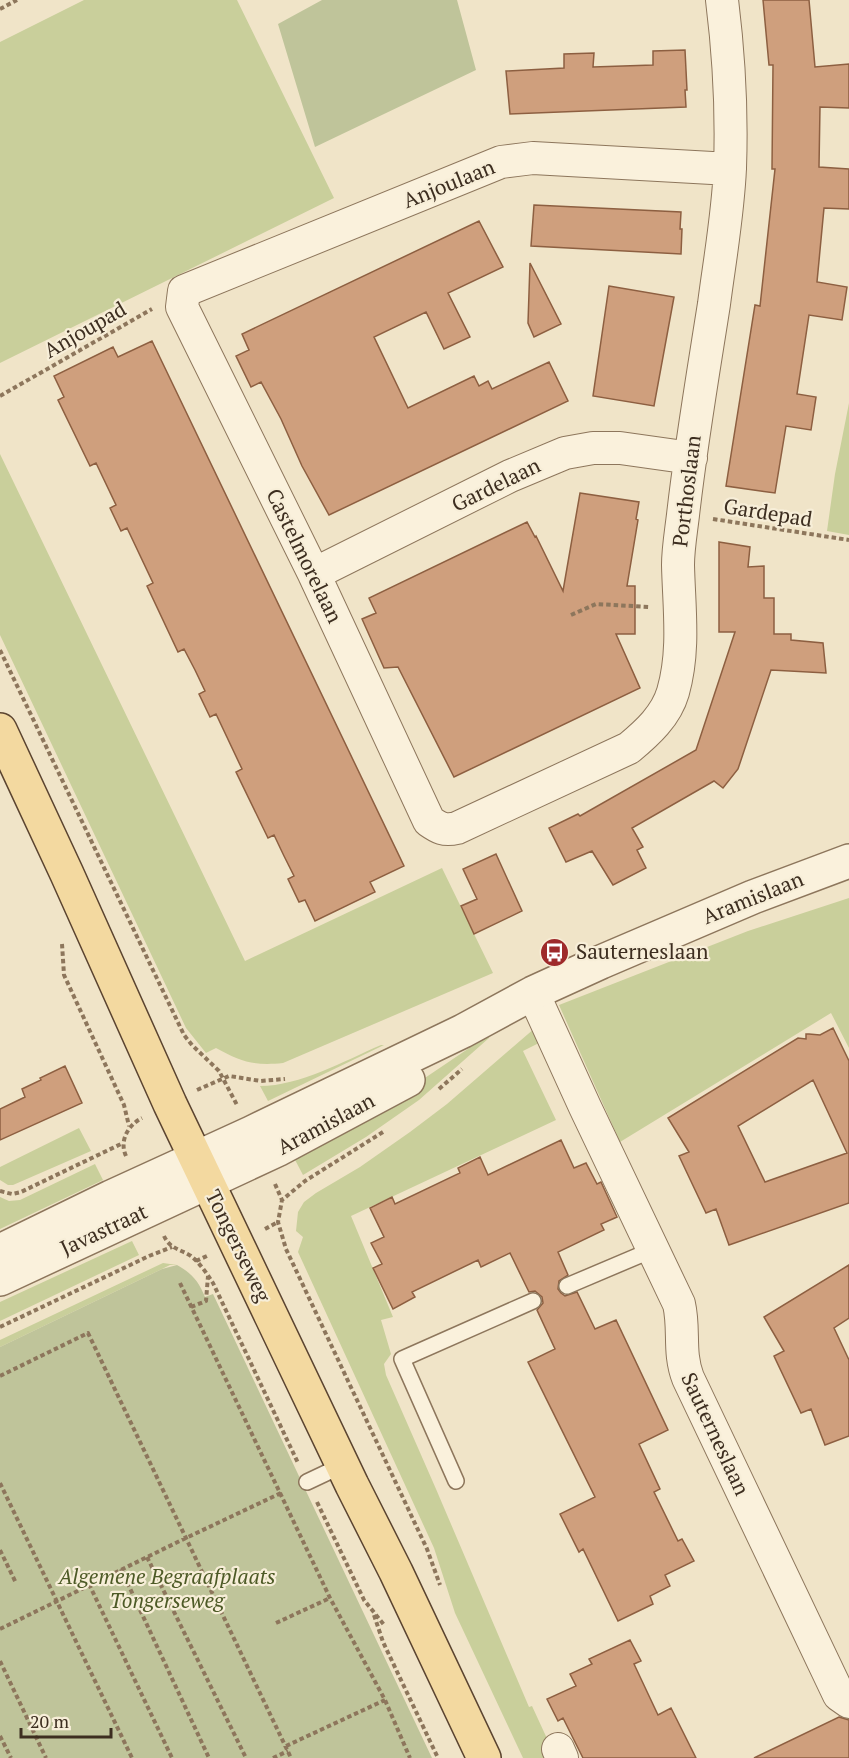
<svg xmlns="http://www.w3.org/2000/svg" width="849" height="1758" font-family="'PT Serif',serif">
	<rect width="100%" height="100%" fill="#f0e4c8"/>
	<path fill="#c9cf9b" d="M84,0H237L334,198L0,363V42Z
		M849,403V535L827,531L835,474Z
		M0,454L245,961L442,868L493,973L283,1063C255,1066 241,1062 216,1048L206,1053L186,1028L0,635Z
		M849,898V1048L831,1013L620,1142L559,1005L748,931Z
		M535,1028L541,1042L523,1051L556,1120L351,1216L393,1317L381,1320L391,1354L384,1364L386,1375L436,1489L529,1707L532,1706L556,1758H523L455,1613L434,1548L298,1252L303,1237L296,1231L298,1212L304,1202L316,1193L360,1167L410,1132L447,1104Z
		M490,1034L489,1038L419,1100L366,1137L303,1175L293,1156L410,1088Z
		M381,1045H384L268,1101L260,1086C300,1086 344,1061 381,1045Z
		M79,1128L91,1151L13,1185H8L0,1180V1167Z
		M95,1164L103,1180L0,1229V1197L9,1201L20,1200Z
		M132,1241L139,1255L0,1321V1302Z
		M163,1263L177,1265H170L162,1269L0,1347V1340Z"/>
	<path fill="#bfc49a" d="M322,0H457L476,70L315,147L278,24Z
		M177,1265C192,1273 199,1282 205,1297L213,1294L432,1758H0V1347L162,1269Z"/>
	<path fill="#cf9f7d" stroke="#8d5f41" stroke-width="1.5" fill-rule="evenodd" d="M763,0H809L815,67L849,64V108L820,107L819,167L849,169V209L824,208L817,282L847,287L842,320L809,315L797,394L816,397L811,430L786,426L775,493L726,486L755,305L760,306L775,169H772L773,65H769Z
		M685,50L687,90H685L686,107L510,114L506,71L564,68V54L594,53L593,67L653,65V51Z
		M534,205L681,212L680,229H682L681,254L531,246Z
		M479,221L503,267L448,293L470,337L444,349L426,312L374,337L408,408L474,376L479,386L488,381L492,389L549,362L568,401L329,515L302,466L281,419L261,382L251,387L236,356L249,350L242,334Z
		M530,263L561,324L534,337L528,323Z
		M609,286L674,297L654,406L593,396Z
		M152,341L404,866L370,882L375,892L315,921L305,900L299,902L288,879L294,876L284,856L274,835L268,838L236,772L242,769L216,714L210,717L199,694L205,691L195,670L184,649L178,652L147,586L153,583L127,528L121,531L110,508L116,505L96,463L90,466L58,400L64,397L54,376L113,347L118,357Z
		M580,493L639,502L636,519L638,520L627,586H635V634H616L640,688L454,777L398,667L384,668L362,619L376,613L369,598L527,522L535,537L536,536L563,591Z
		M719,542L750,547L748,567L764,566V598H774V634H791V640L823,643L826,673L771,670L738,769L723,788L714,781L632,828L643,847L637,850L646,868L613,885L592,851L566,862L549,828L578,814L580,816L696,750L735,632H719Z
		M496,854L522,911L474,934L461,906L477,899L463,869Z
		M833,1028L849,1061V1203L729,1245L716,1209L706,1213L679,1156L689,1152L668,1118L798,1038L806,1039V1034H809L820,1035ZM813,1080L847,1153L765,1182L738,1126Z
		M65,1066L82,1103L0,1140V1109L25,1097L22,1089L41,1080L40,1078Z
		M561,1140L574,1168L586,1163L597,1184L601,1182L617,1217L601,1224L604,1230L558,1252L568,1275L559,1281L558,1289L561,1293L565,1296L577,1292L595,1329L616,1320L668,1430L639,1444L660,1489L654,1492L678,1541L682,1539L694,1561L665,1575L670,1586L650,1596L653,1604L618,1621L583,1549L579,1552L560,1514L595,1497L528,1362L555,1349L537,1310L543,1303L542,1297L535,1291L529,1292L510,1253L481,1267L478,1260L412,1292L415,1297L393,1309L373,1268L382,1264L371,1243L384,1237L370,1208L392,1197L395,1204L460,1173L458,1168L480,1157L488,1175Z
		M849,1265V1318L834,1328L849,1360V1436L825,1445L811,1409L801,1413L774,1356L784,1351L764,1317Z
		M630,1640L641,1661L634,1664L658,1715L671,1708L696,1758H583L563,1718L558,1721L547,1699L576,1686L570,1674L592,1664L589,1659Z
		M839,1717L849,1720V1758H754Z"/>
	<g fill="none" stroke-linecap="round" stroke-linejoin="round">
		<defs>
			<path id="service" d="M567,1286L652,1250
				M456,1481L402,1359L533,1301
				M307,1482L343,1465"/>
			<path id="minor" d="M722,0C729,56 732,112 730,168C728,214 720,258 714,304C703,374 691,444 683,515C681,532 678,549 678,565C679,608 685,650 673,692C666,716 647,733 629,748L457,828C444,831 439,828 429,821L314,574L182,307L184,291L501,162L533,158L730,169
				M314,574L510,476L565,453L593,448H620L691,458
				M533,993L585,1107L679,1304C685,1330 678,1352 688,1378L839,1695L849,1702
				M558,1749L562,1758"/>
			<path id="tertiary" d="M0,1251L111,1197L251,1133L463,1031L533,993L601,962L753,897L849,861
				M0,1279L279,1149L408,1080"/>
			<path id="primary" d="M0,730L67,874L170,1104L352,1485L396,1572L484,1758"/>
		</defs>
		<use href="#service" stroke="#8d765c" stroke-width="18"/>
		<use href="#minor" stroke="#8d765c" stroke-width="34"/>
		<use href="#tertiary" stroke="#8d765c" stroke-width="36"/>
		<use href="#primary" stroke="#5b4430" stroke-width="36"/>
		<path stroke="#8d765c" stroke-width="4" stroke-dasharray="4.5 3" stroke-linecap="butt" d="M0,9L17,0
			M0,396L152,309
			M713,519L849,540
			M571,615L596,604L649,607
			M0,650L184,1035L192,1045L219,1071L237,1105
			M62,944L64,975L124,1105L129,1126
			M439,1089L462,1069
			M197,1090L229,1076L261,1081L285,1079
			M383,1132L305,1181L282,1200L278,1222L286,1249L427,1549L440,1585
			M126,1156C119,1141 128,1125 142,1118
			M275,1184L282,1200
			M0,1191L12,1194L21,1192L123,1143
			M265,1229L278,1222
			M164,1236C170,1249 180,1249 191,1256C200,1263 207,1274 213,1283L298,1463
			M196,1261L209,1255
			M180,1283L330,1598L385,1700L410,1758
			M191,1307L206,1301L208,1276
			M0,1327L149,1256L172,1247
			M0,1376L88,1333L291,1758
			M0,1483L132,1758
			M317,1502L364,1600L385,1626
			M0,1550L16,1583
			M147,1557L246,1758
			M121,1569L209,1758
			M89,1584L172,1758
			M374,1615L383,1642L438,1758
			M276,1623L330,1598
			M0,1629L186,1538L281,1493
			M0,1661L46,1758
			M0,1736L11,1758
			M286,1746L385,1700
			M273,1758L288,1751"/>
		<use href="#service" stroke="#faf1dc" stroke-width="15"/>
		<use href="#minor" stroke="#faf1dc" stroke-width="32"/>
		<use href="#tertiary" stroke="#faf1dc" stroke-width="33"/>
		<use href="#primary" stroke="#f3d9a0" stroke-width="33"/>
	</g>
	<defs>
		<symbol id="bus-disc" viewBox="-11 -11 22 22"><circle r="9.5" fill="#9e2a2b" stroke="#f7eed8"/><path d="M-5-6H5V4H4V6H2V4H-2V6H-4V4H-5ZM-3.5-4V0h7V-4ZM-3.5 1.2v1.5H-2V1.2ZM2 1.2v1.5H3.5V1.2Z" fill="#fff"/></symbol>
	</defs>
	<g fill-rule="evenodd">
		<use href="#bus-disc" x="538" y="936" width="33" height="33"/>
	</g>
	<g text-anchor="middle" stroke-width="4.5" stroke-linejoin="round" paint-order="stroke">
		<g font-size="21" fill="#3d2e20" stroke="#f7eed8">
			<text transform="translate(449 184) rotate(-22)" y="7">Anjoulaan</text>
			<text transform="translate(85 330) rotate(-30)" y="7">Anjoupad</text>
			<text transform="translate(496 485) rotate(-26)" y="7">Gardelaan</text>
			<text transform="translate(687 491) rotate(-83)" y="7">Porthoslaan</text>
			<text transform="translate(768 513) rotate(9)" y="7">Gardepad</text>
			<text transform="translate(304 556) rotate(64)" y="7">Castelmorelaan</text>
			<text transform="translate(753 898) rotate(-22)" y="7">Aramislaan</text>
			<text transform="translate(326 1124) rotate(-28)" y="7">Aramislaan</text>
			<text transform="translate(104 1230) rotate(-25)" y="7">Javastraat</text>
			<text transform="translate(238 1246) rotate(64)" y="7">Tongerseweg</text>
			<text transform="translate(715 1434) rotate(65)" y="7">Sauterneslaan</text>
		</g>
		<g font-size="21" fill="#3d2e20" stroke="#f7eed8" text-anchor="start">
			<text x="576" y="959">Sauterneslaan</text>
		</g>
		<g font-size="21" font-style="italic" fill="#4d5a26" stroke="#f7eed8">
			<text x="167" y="1584">Algemene Begraafplaats<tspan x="167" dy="24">Tongerseweg</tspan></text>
		</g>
	</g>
	<path d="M21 1728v9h90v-9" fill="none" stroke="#3d2e20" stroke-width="3"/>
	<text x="30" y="1728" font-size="18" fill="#3d2e20" stroke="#f7eed8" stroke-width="4.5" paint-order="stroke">20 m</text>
</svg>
